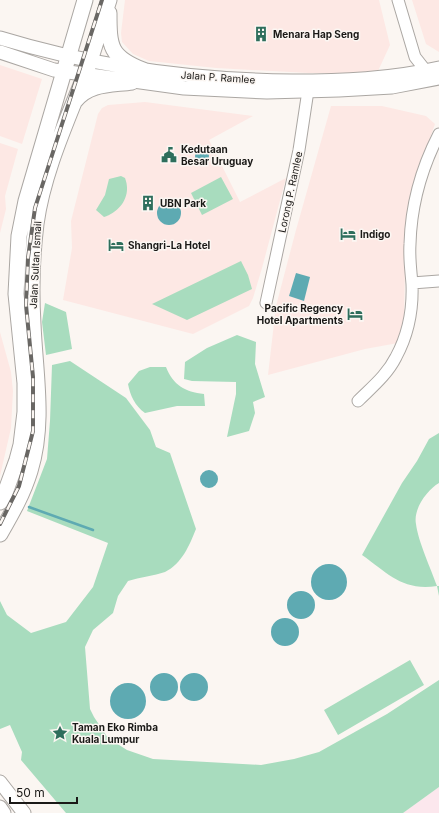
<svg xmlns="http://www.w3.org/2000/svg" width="439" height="813" font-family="Inter,sans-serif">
	<rect width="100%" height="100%" fill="#fbf6f2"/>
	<path fill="#fde8e4" d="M125,0H379L390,45L378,71L361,73H309L216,68L149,61L133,54L122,42L121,33Z
		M412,0H439V52L426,44Z
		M0,65L42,79L22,144L0,136Z
		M145,102L253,116L209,140L240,202L286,178L262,268L253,298L249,306L193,334L63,300L72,248L71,221L98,114L102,108L108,105Z
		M331,106H382L426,116L435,124L416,178L406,226L404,316L398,343L365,349L268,375L276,306L296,230Z
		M0,143L18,149L5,196L6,209L0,233Z
		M0,332L11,372L13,391L11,428L0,476Z"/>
	<path fill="#fce7ed" d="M439,787V813H403Z"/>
	<path fill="#a8dcbe" d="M121,176L125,178C132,196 120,212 104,217L96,210L105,195L109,179Z
		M221,177L233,199L202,215L191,193Z
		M241,261L248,275L252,289L187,320L152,304Z
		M45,303L66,312L72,349L46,355L42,322Z
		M237,335L256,342L255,364L265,397L253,402L255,413L249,431L227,437L236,394V382L192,381L184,379L185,362L207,348Z
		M70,361L126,398L150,430L156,447L170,453L196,529C190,544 182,564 165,572C154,576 140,577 128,581L118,596L113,613L93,630L85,647L90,709L94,717L108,738L127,750L153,759L261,765L294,759L319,752L387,714L439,680V787L403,813H66L21,760L22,752L10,725L0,729V601L7,615L31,633L66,622L93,587L108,543L27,511L47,459L50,421L52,365Z
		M150,367H166C173,385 185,392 204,394L205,406H177L145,413C135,406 130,395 128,384L139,371Z
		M439,433V483C427,490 413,509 416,524C418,541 431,569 437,586H439V596L437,586C402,591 389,574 362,555L402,483L417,461L429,439Z
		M410,660L424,685L338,735L324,710Z"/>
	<path fill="#5eaab2" d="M195 156a7 7 0 1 1 14 0a7 7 0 1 1-14 0Z
		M157 213a12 12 0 1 1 24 0a12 12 0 1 1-24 0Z
		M296,273L310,277L304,301L289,296Z
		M200 479a9 9 0 1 1 18 0a9 9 0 1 1-18 0Z
		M311 582a18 18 0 1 1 36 0a18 18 0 1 1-36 0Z
		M287 605a14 14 0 1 1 28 0a14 14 0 1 1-28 0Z
		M271 632a14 14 0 1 1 28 0a14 14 0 1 1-28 0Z
		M150 687a14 14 0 1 1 28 0a14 14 0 1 1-28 0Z
		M180 687a14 14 0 1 1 28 0a14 14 0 1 1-28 0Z
		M110 701a18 18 0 1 1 36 0a18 18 0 1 1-36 0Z"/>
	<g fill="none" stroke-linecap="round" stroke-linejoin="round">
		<path stroke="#5eaab2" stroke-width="2.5" d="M29,507L93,530"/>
		<defs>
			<path id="minor" d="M398,0L415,57L426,71
				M412,283L439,281
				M266,303L299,150L309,84
				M358,401C372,387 387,375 396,357C408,335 413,309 412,284C411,271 409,258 410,244C411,205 421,169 439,134"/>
			<path id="tertiary" d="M0,38C95,67 193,80 292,81C342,81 390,79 439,68
				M0,52L54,70L184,88L267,92L339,90L392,87L439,78
				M0,782L24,813
				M0,807L4,813"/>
			<path id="secondary" d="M109,13C109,47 110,57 143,70
				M75,101C89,83 111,85 132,82
				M0,502L5,493L17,460L21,445L25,412V383L16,294L19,236L26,201L85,0
				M0,534C12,513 23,494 30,471C45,422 35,374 33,324C31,291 32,256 36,224C43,173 66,123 85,75C94,50 101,25 109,0"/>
		</defs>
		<use href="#minor" stroke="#aba7a3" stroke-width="13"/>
		<use href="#tertiary" stroke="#aba7a3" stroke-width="15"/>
		<use href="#secondary" stroke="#aba7a3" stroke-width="17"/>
		<use href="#minor" stroke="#fff" stroke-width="11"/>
		<use href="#tertiary" stroke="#fff" stroke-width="13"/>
		<use href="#secondary" stroke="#fff" stroke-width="15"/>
		<defs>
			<path id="rail" d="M0,524L19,486L33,431V377L26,305L28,258L35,208L102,0"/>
		</defs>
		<use href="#rail" stroke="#696764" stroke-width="4"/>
		<use href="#rail" stroke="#fbf6f2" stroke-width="2.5" stroke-dasharray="8" stroke-linecap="butt"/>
	</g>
	<defs>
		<symbol id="building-bare" viewBox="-9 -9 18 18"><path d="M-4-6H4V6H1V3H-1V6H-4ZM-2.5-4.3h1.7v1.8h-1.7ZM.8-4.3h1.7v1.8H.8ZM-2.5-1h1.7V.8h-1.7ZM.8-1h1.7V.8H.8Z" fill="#2e6e5c" stroke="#fbf6f2" stroke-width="2.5" paint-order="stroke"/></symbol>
		<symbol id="civic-bare" viewBox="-9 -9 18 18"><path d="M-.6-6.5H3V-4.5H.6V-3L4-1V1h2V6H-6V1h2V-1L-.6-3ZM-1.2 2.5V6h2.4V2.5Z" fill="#2e6e5c" stroke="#fbf6f2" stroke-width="2.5" paint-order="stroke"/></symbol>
		<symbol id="hotel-bare" viewBox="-9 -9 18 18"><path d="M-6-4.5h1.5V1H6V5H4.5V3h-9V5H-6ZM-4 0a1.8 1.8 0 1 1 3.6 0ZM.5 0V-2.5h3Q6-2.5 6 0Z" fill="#2e6e5c" stroke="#fbf6f2" stroke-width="2.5" paint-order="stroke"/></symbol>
		<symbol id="sight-bare" viewBox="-9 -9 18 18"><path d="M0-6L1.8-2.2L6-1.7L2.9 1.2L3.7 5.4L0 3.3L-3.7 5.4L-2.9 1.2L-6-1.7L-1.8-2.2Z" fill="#2e6e5c" stroke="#fbf6f2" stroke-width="2.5" paint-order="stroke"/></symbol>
	</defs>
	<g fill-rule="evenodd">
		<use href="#building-bare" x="250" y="23" width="22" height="22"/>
		<use href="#civic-bare" x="158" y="144" width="22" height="22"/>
		<use href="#building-bare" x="137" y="192" width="22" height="22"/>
		<use href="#hotel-bare" x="337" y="223" width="22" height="22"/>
		<use href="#hotel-bare" x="105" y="234" width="22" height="22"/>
		<use href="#hotel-bare" x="344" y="303" width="22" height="22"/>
		<use href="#sight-bare" x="49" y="722" width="22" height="22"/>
	</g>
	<g text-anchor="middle" stroke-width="3" stroke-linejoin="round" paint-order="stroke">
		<g font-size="10" font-weight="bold" fill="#1a1917" stroke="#fbf6f2" text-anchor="start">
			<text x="273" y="38">Menara Hap Seng</text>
			<text x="181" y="153">Kedutaan<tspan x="181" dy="12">Besar Uruguay</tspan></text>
			<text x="160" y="207">UBN Park</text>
			<text x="360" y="238">Indigo</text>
			<text x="128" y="249">Shangri-La Hotel</text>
			<text x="343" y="312" text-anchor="end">Pacific Regency<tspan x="343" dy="12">Hotel Apartments</tspan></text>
			<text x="72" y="731">Taman Eko Rimba<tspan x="72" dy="12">Kuala Lumpur</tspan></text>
		</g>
		<g font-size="10" fill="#1a1917" stroke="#fbf6f2">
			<text transform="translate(218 77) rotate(4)" y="4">Jalan P. Ramlee</text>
			<text transform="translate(290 192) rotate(-78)" y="4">Lorong P. Ramlee</text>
			<text transform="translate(35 265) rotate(-87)" y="4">Jalan Sultan Ismail</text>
		</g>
	</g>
	<path d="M10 797v6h67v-6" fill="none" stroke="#1a1917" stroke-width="2"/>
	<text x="16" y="797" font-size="12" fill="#1a1917" stroke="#fbf6f2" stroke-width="3" paint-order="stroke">50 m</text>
</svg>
